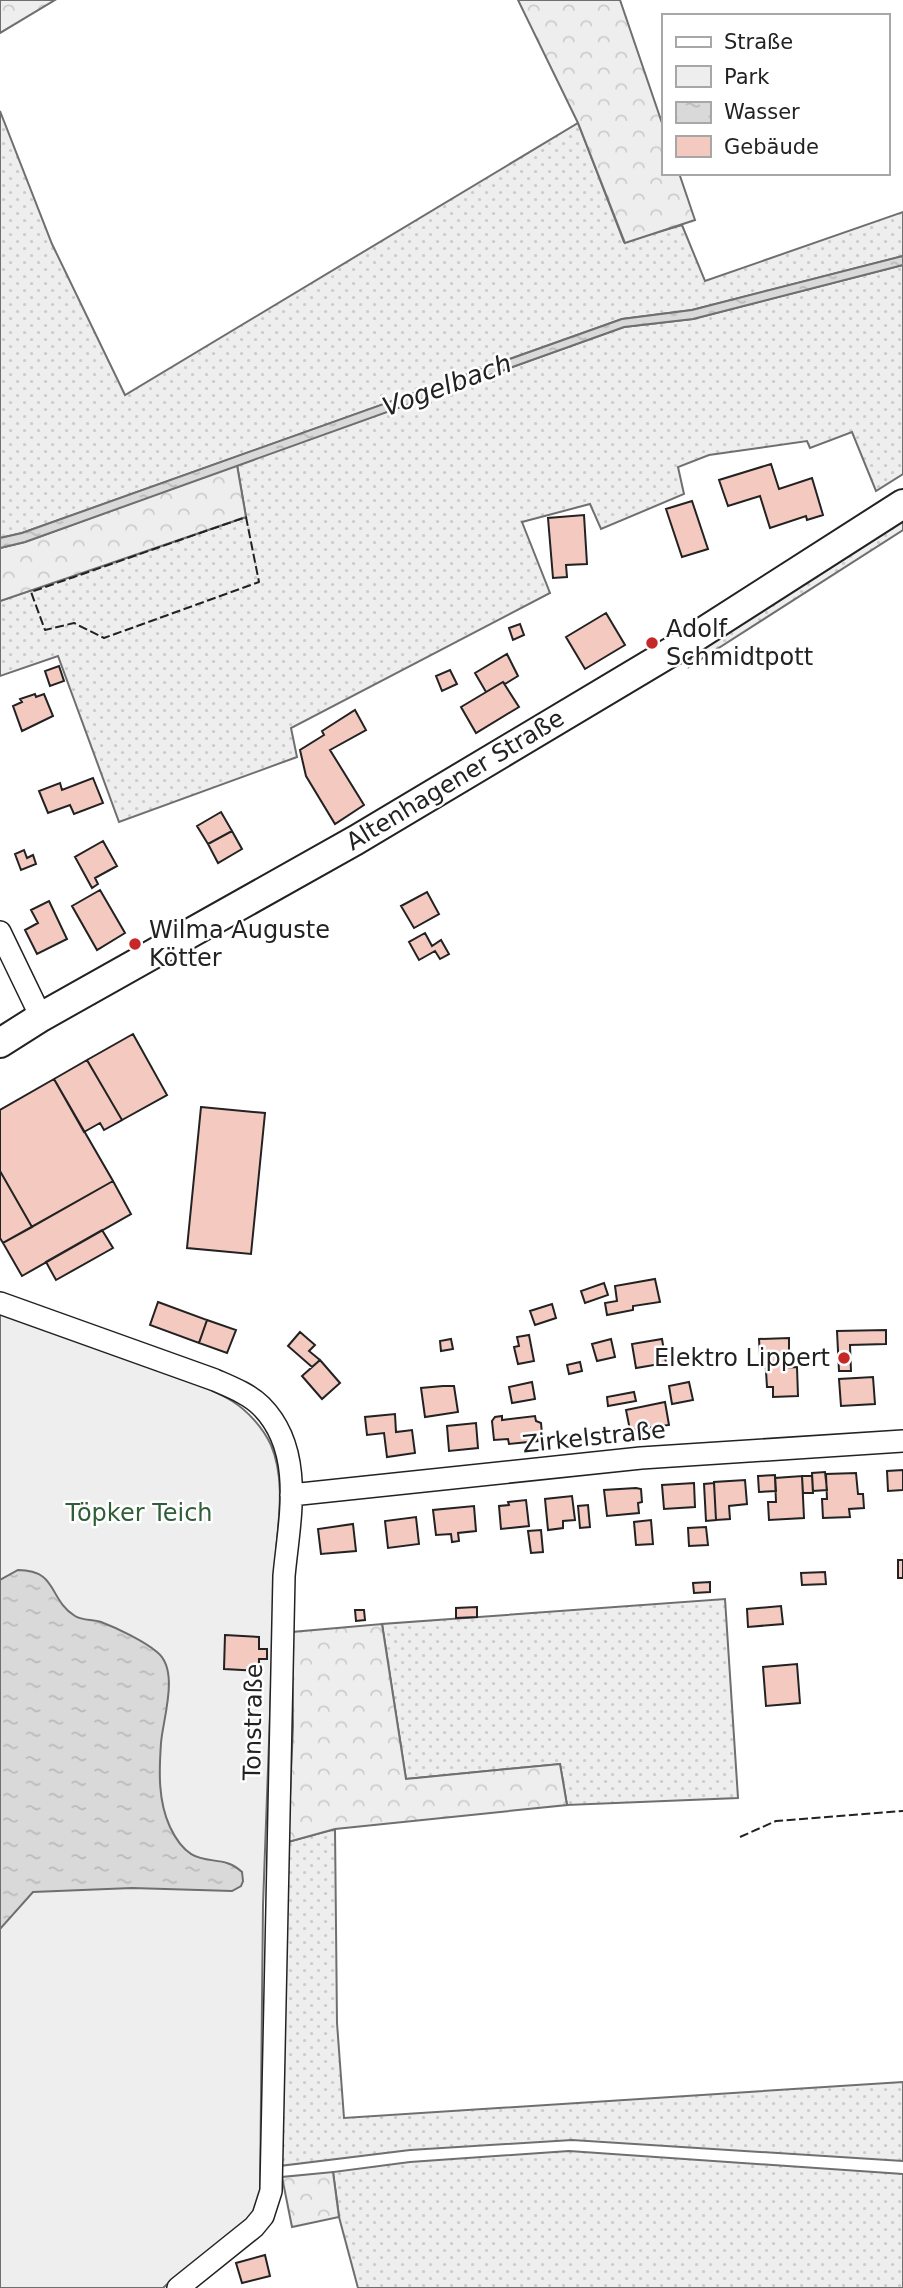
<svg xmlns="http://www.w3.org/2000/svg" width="903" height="2288" font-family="'DejaVu Sans',sans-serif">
	<defs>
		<pattern id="grass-dots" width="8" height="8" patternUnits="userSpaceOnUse" patternTransform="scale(1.75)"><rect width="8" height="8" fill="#eee"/><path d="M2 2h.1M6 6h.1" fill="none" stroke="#ccc" stroke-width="1.8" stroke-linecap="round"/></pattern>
		<pattern id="forest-crowns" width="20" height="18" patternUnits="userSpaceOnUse" patternTransform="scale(1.75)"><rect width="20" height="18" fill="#eee"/><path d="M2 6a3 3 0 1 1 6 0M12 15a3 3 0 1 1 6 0" fill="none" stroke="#ccc"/></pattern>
		<pattern id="water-ripples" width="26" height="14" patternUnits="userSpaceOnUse" patternTransform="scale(1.75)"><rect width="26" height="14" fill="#d9d9d9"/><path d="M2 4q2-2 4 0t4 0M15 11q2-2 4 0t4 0" fill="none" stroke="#bababa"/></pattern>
	</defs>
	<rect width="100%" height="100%" fill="#fff"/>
	<path fill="url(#grass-dots)" stroke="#6f6f6f" stroke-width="2" d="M0,111L52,244L125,395L578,123L624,242L682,225L705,281L903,212V256L692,310L622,319L22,533L0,538Z
		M903,265V474L876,491L852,432L810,448L807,441L709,455L678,467L684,494L601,529L590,504L522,522L550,593L291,728L297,757L119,822L58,656L0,676V601L246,517L237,465L624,327L693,319Z
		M903,516V530L689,667L692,651Z
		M725,1599L738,1798L567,1805L560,1764L406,1779L382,1624Z
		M335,1829L337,2023L344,2118L903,2082V2161L572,2140L410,2150L279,2166L288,1842Z
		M569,2151L903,2174V2288H358L339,2217L333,2172L410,2162Z"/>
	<path fill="url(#forest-crowns)" stroke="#6f6f6f" stroke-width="2" d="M0,0H55L0,33Z
		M518,0H620L663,126V173H679L695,220L625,243L578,123Z
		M237,465L246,517L0,601V548L25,542Z
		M382,1624L406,1779L560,1764L567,1805L335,1829L288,1842L293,1726L292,1632Z
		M333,2172L339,2217L292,2227L282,2177Z"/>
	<path fill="#eee" stroke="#6f6f6f" stroke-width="2" d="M0,1314C53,1333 105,1350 157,1370C182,1379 209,1387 232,1401C248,1411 263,1428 271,1445C285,1478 279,1516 276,1551L263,1905L260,2194C258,2199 258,2206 256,2210C245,2232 184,2268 163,2288H0Z"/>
	<path fill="url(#water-ripples)" stroke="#6f6f6f" stroke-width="2" d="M903,256V265L693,319L624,327L25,542L0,548V538L22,533L622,319L692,310Z
		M18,1570C58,1570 48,1599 75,1616C83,1621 93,1619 101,1622C117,1628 144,1641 157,1652C180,1670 163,1718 161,1743C159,1772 158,1801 170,1827C193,1876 218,1849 242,1872L243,1881L241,1886L232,1891L132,1888L33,1892L0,1929V1580Z"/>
	<path fill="#f3c9c0" stroke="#222" stroke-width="2" d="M771,464L779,489L812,478L823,515L807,520L806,516L770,528L760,496L728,506L719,480Z
		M692,501L708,549L682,557L666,509Z
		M584,515L587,564L566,565L567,577L553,578L548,518Z
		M606,613L625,645L585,669L566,637Z
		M520,624L524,635L513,640L509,628Z
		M507,654L518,676L505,684L503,682L486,692L475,673Z
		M59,666L64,681L50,686L45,671Z
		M450,670L457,684L442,691L436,676Z
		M503,682L519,707L476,733L461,707Z
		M35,694L36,697L44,694L53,716L22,731L13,706L22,702L20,699Z
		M355,710L366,730L330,750L364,805L335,824L306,776L300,750L324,735L322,731Z
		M93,778L103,803L74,814L70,805L48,813L39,791L60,783L62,790Z
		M221,812L232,831L208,844L197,826Z
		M232,831L242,849L218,863L208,844Z
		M103,841L117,866L95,878L98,884L92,888L75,857Z
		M24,850L27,858L33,855L36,864L21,870L15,854Z
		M100,890L125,933L97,950L72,906Z
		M427,892L439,914L414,928L401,906Z
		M49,901L67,939L37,954L25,930L38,923L31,910Z
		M425,933L432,946L441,940L449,954L440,959L435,951L419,960L409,942Z
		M133,1034L167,1095L122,1120L87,1060Z
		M87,1060L122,1120L104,1130L100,1123L84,1132L54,1079Z
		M54,1079L113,1181L32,1227L0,1171V1110Z
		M201,1107L265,1113L251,1254L187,1248Z
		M0,1171L32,1227L3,1243L0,1238Z
		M113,1181L131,1214L22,1276L3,1243Z
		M102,1230L113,1248L56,1280L46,1262Z
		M655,1279L660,1302L633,1306V1310L607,1315L605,1303L617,1301L615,1286Z
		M604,1283L608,1295L585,1303L581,1291Z
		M158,1302L207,1320L199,1343L150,1325Z
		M552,1304L556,1318L535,1325L530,1311Z
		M207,1320L236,1330L227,1353L199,1343Z
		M886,1330V1344L850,1345L851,1371H839L837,1331Z
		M300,1332L315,1345L309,1351L320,1360L312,1367L288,1346Z
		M529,1335L534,1361L518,1364L514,1347L519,1346L517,1337Z
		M789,1338V1353H783L784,1368L797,1367L798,1396L773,1397V1387H767L765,1355L760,1356L759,1339Z
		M451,1339L453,1349L441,1351L440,1341Z
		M611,1339L615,1357L597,1361L592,1344Z
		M662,1339L666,1363L636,1368L632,1344Z
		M320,1360L340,1383L322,1399L302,1376Z
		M580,1362L582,1371L569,1374L567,1365Z
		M873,1377L875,1404L841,1406L839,1379Z
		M532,1382L535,1399L512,1403L509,1387Z
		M689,1382L693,1400L672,1404L669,1386Z
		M443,1386H454L458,1412L425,1417L421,1388Z
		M634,1392L636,1401L608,1406L607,1397Z
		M665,1402L669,1425L630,1430L626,1410Z
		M395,1414L396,1432L412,1430L415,1453L387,1457L384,1433L367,1435L365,1417Z
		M502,1416V1420L535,1416L536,1421L541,1423L542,1434L537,1436L538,1441L509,1444L508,1439L494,1440L492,1421L495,1417Z
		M476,1423L478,1448L449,1451L447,1426Z
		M903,1470V1490L888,1491L887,1471Z
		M825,1472L827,1490L813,1491L812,1473Z
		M856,1473L858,1494H863L864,1508L849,1509L850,1517L823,1518L822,1499H827L826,1474Z
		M775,1475L776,1491L759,1492L758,1476Z
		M802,1476H812L813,1493H803Z
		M802,1476L804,1518L769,1520L768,1502H776L775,1478Z
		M745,1480L747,1504L729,1506L730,1519L716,1520L714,1482Z
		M694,1483L695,1507L664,1509L662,1485Z
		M714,1483L716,1520L706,1521L704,1484Z
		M636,1488L641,1489L642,1502L638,1503L639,1513L607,1516L604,1490Z
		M572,1496L575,1520L563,1521V1528L548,1530L545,1499Z
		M526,1500L529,1526L501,1529L499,1506L509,1505L508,1502Z
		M588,1505L590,1527L580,1528L578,1506Z
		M474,1506L476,1531L458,1533L459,1541L452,1542L451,1534L436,1535L433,1510Z
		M416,1517L419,1544L388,1548L385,1521Z
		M651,1520L653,1544L636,1545L634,1522Z
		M353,1524L356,1551L321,1554L318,1529Z
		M706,1527L708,1545L689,1546L688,1528Z
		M541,1530L543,1552L531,1553L528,1531Z
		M898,1560H903V1578H898Z
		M825,1572L826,1584L802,1585L801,1573Z
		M710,1582V1592L694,1593L693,1583Z
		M781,1606L783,1624L748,1627L747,1609Z
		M477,1607V1617L456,1618V1608Z
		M355,1610H364L365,1620L356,1621Z
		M225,1635L259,1637V1649H267V1659H259V1671L224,1669Z
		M797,1664L800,1703L766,1706L763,1667Z
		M265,2255L270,2276L242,2283L236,2263Z"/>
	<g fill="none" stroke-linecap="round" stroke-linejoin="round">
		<defs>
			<path id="minor" d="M0,932L41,1017
				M0,1303L215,1380C231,1387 249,1394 261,1406C306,1451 289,1521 284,1576L271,2191L263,2216L254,2227L178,2288
				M291,1495L641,1458L903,1441"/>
			<path id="major" d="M0,1043L41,1017L356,840L681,646L903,504"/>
		</defs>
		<use href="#minor" stroke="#222" stroke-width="24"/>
		<use href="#major" stroke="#222" stroke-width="32"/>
		<use href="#minor" stroke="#fff" stroke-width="21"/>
		<use href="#major" stroke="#fff" stroke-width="28"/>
		<path stroke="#222" stroke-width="2" stroke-dasharray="9 3.5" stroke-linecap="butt" d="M246,517L259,582L104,638L74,623L45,630L31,592Z
			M740,1837L776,1821L903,1811"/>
	</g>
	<g fill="#c62828" stroke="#fff" stroke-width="2.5">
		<circle cx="652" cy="643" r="7"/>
		<circle cx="135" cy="944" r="7"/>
		<circle cx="844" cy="1358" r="7"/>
	</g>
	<g text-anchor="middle" stroke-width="5" stroke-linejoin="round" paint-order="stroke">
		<g font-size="24" fill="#222" stroke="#fff" text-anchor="start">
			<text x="666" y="637">Adolf<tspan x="666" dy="28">Schmidtpott</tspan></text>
			<text x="149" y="938">Wilma Auguste<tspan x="149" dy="28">Kötter</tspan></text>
			<text x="830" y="1366" text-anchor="end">Elektro Lippert</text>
		</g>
		<g font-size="24" fill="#222" stroke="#fff">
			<text transform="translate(455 780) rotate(-31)" y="8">Altenhagener Straße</text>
			<text transform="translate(594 1437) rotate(-6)" y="8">Zirkelstraße</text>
			<text transform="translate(253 1722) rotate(-89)" y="8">Tonstraße</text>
		</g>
		<g font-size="24" fill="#2f5e38" stroke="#fff">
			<text x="139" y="1521">Töpker Teich</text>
		</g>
		<g font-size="26" font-style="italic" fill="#222" stroke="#fff">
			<text transform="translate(447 385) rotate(-20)" y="9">Vogelbach</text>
		</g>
	</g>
	<rect x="662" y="14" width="228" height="161" fill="#ffffff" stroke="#a7a7a7" stroke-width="2"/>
	<rect x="676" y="37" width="35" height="10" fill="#ffffff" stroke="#a7a7a7" stroke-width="2"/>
	<text x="724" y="49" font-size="21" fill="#222222">Straße</text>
	<rect x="676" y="66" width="35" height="21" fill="#eeeeee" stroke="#a7a7a7" stroke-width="2"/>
	<text x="724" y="84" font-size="21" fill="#222222">Park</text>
	<rect x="676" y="102" width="35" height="21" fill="url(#water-ripples)" stroke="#a7a7a7" stroke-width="2"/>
	<text x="724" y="119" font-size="21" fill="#222222">Wasser</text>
	<rect x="676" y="136" width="35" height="21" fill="#f3c9c0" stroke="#a7a7a7" stroke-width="2"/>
	<text x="724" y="154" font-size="21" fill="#222222">Gebäude</text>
</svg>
